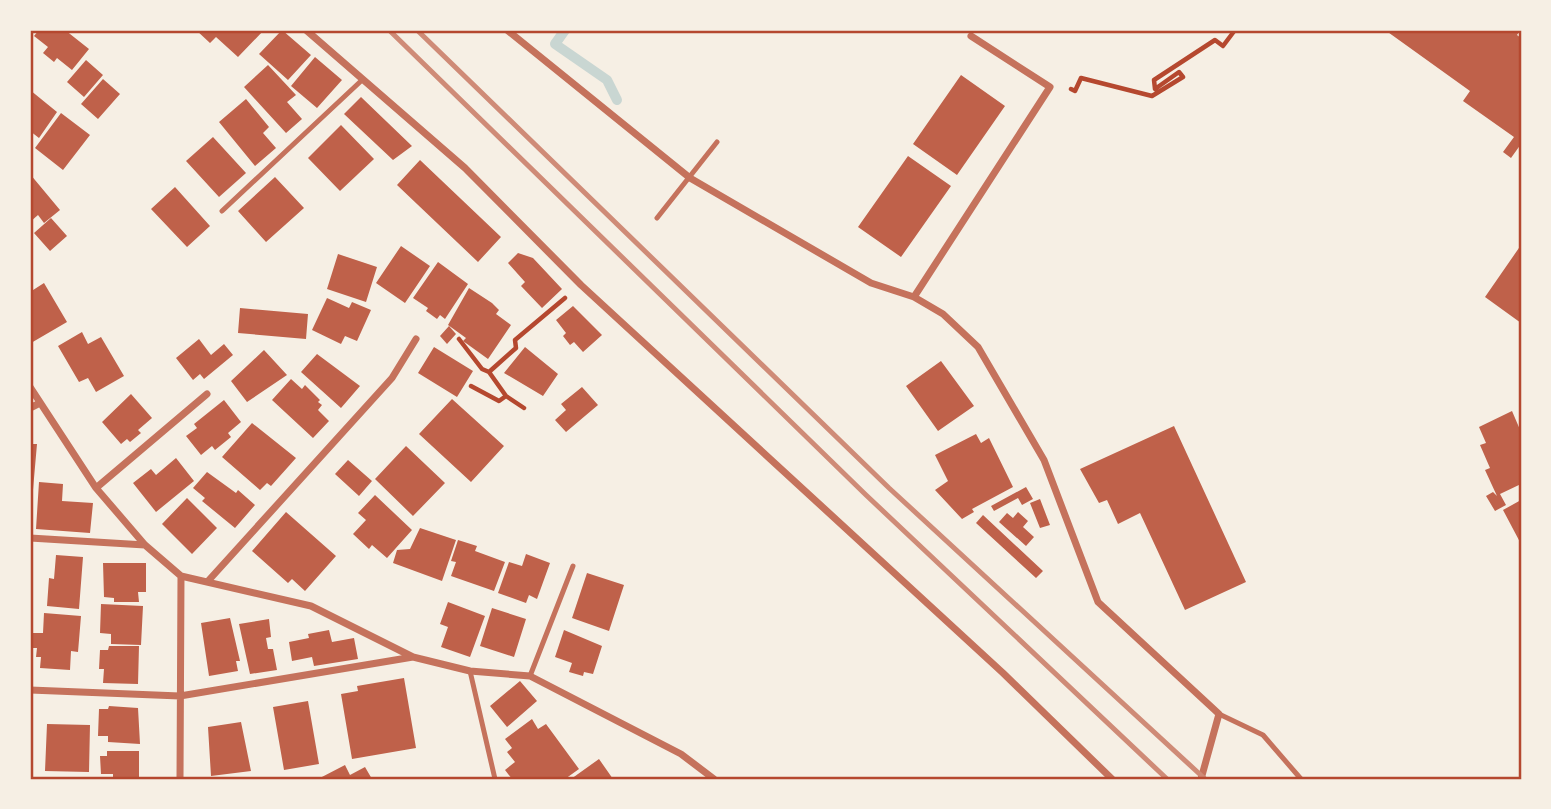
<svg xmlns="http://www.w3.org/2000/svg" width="1551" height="809" font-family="Jost,sans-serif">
	<rect width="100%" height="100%" fill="#f6efe4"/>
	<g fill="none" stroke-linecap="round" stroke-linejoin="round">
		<path stroke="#c9d6d2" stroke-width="10" d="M565,30L555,44L607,80L617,100"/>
	</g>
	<path fill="#bf614a" d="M39,30H65L89,49L72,70L57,58L54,62L43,53L48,47L34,36Z
		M196,30H264L238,57L216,37L210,43Z
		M282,30L311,55L288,80L259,54Z
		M1385,30L1519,32L1517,35L1521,38V144L1511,158L1503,152L1514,137L1463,101L1470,91Z
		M315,57L342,80L317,108L291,86Z
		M86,60L103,75L84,97L67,82Z
		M268,65L296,95L287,102L302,119L286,133L244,87Z
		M961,75L1005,106L957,175L913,144Z
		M103,79L120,94L98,119L81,104Z
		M30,90L57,112L39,138L30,131Z
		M361,97L412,146L393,160L344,114Z
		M246,99L269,127L263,133L276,148L255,166L219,122Z
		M61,113L90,135L63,170L35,148Z
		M341,125L374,159L340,191L308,158Z
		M213,137L246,173L219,197L186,161Z
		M908,156L951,186L901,257L858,227Z
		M420,160L501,237L478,262L397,185Z
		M30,174L60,210L44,223L38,215L30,222Z
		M275,177L304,208L266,242L238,211Z
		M175,187L210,226L187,247L151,209Z
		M51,218L67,236L50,251L34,233Z
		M1521,245V323L1485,297Z
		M401,246L430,266L405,303L376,283Z
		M518,253L533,258L562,289L542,308L521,286L525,282L508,263Z
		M338,254L377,267L366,302L327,289Z
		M438,262L468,284L445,319L440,315L437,319L426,311L428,308L413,298Z
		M44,283L67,322L31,343L30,292Z
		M469,288L492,303L499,310L496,314L511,325L488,359L463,341L466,338L448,325Z
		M327,298L349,308L352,302L371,310L357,341L345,336L341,344L312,330Z
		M573,306L602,335L583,352L574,342L570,345L563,336L566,333L556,320Z
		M240,308L308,314L306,339L238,333Z
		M449,326L456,334L447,344L440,336Z
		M82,332L88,344L101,337L124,376L96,392L88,378L79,382L58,346Z
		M199,339L211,355L224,344L233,355L204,379L200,374L193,380L176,358Z
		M434,347L473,371L457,397L418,373Z
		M525,347L558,374L543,396L504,373Z
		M264,350L287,375L247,402L231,381Z
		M317,354L360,386L341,408L301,372Z
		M941,361L974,406L938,431L906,386Z
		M291,379L302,389L305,385L320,400L318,402L322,405L318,410L329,421L313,438L272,400Z
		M582,387L598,405L566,432L555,420L566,410L561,404Z
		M131,394L152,418L138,430L141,433L130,442L127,439L121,444L102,422Z
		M452,399L504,446L471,482L419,434Z
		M224,400L241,422L228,433L231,437L215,450L212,446L201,455L186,436L197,428L194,424Z
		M1512,411L1521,432V484L1500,494L1506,505L1495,511L1486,496L1493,492L1497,496L1485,470L1490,468L1480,445L1486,443L1479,427Z
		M252,423L296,458L271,486L267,483L260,490L222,457Z
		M1174,426L1246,582L1185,610L1140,513L1118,524L1107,500L1099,503L1080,469Z
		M976,434L981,443L989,438L1013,487L972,509L974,512L962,519L935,490L948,481L935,455Z
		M30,444H37L32,501L30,500Z
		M406,446L445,483L413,516L375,479Z
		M176,458L194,481L156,512L133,483L151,469L156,475Z
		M348,460L372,481L359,496L335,474Z
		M207,472L236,493L238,490L255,505L235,528L202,501L205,498L193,488Z
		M39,482L63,484L62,501L93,503L90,533L36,529Z
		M1026,487L1033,499L1022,505L1018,498L994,511L991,506Z
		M375,495L412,530L387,558L372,545L369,549L353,534L366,520L358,513Z
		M187,498L217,528L192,554L162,524Z
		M1040,499L1050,525L1040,528L1030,503Z
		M1521,500V544L1503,510Z
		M286,512L336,556L305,591L292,579L288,583L252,551Z
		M1018,512L1028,521L1023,527L1034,537L1026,546L999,522L1007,513L1013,518Z
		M983,515L1043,571L1036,578L976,523Z
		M420,528L456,540L442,581L393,563L397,550L410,549Z
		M458,540L477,546L475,551L505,562L494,591L451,576L456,562L451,561Z
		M526,554L550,563L537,599L529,595L526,603L498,593L509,562L522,566Z
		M56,555L83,557L79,609L47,606L49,578L54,579Z
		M103,563H146V592H138L139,602H114V598L104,597Z
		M587,573L624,585L609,631L572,618Z
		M448,602L485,616L470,657L441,647L448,627L440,624Z
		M101,604L143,606L141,645L111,644V634L100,633Z
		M492,608L526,619L514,657L480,646Z
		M44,613L81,616L78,652L71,651L70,670L40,668L41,657H36L37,648H32L33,633H43Z
		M230,618L240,661H236L238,671L209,676L201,623Z
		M269,619L271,637L266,638L268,649H273L277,670L250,674L239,624Z
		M329,630L332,642L354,638L358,659L314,666L312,657L292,661L289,642L309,638L308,634Z
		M564,630L602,646L593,674L584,672L583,676L569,672L572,663L555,657Z
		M109,646H139L138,684L103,683L104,669H99L100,650H108Z
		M404,678L416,748L352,759L341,694L358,691L357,686Z
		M520,681L537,701L507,727L490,706Z
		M308,701L319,764L284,770L273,707Z
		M109,706L138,708L140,744L108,742V736H98L99,709H108Z
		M532,719L538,729L546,724L579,769L565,779H512L505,770L515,762L507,752L512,748L505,739Z
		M241,722L251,771L211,776L208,727Z
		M47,724L90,725L89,772L45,771Z
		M107,751H139V779H113V774H101L100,756H107Z
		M599,759L613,779H571Z
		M345,765L350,775L365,767L372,779H318Z"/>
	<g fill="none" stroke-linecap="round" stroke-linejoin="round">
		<path stroke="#b5482f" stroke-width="4.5" d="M1071,89L1075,91L1081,78L1152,96L1183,77L1179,72L1155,89L1154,80L1215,40L1223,46L1235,30
			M459,339L482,369L489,372
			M471,386L499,401L506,396
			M524,408L506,396L489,372L516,348L515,340L565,298"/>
		<path stroke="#c5725c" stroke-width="5" d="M30,159V160
			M222,211L361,81
			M657,218L717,142
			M470,671L495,779
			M530,676L573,566
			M1219,714L1263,735L1301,779"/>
		<path stroke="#c5725c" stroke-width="7" d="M306,30L465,168L581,285L1003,673L1112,779
			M507,30L690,178L871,283L914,297L943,314L978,347L1044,460L1098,602L1219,714L1201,779
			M914,297L1050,87L971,36
			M30,387L96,488L145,545L181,576L311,606L413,657L470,671L530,676L681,754L714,779
			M30,408L40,403
			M96,488L207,394
			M30,538L145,545
			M209,580L392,378L416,339
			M30,690L180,696L413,657
			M180,779L181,576"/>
		<path stroke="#cf8b77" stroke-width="5" d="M389,30L866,495L1167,779
			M417,30L889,488L1205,779"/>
	</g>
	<rect width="1551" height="809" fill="none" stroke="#f6efe4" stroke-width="63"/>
	<rect x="32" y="32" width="1488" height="746" fill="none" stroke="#b5482f" stroke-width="2.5"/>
</svg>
